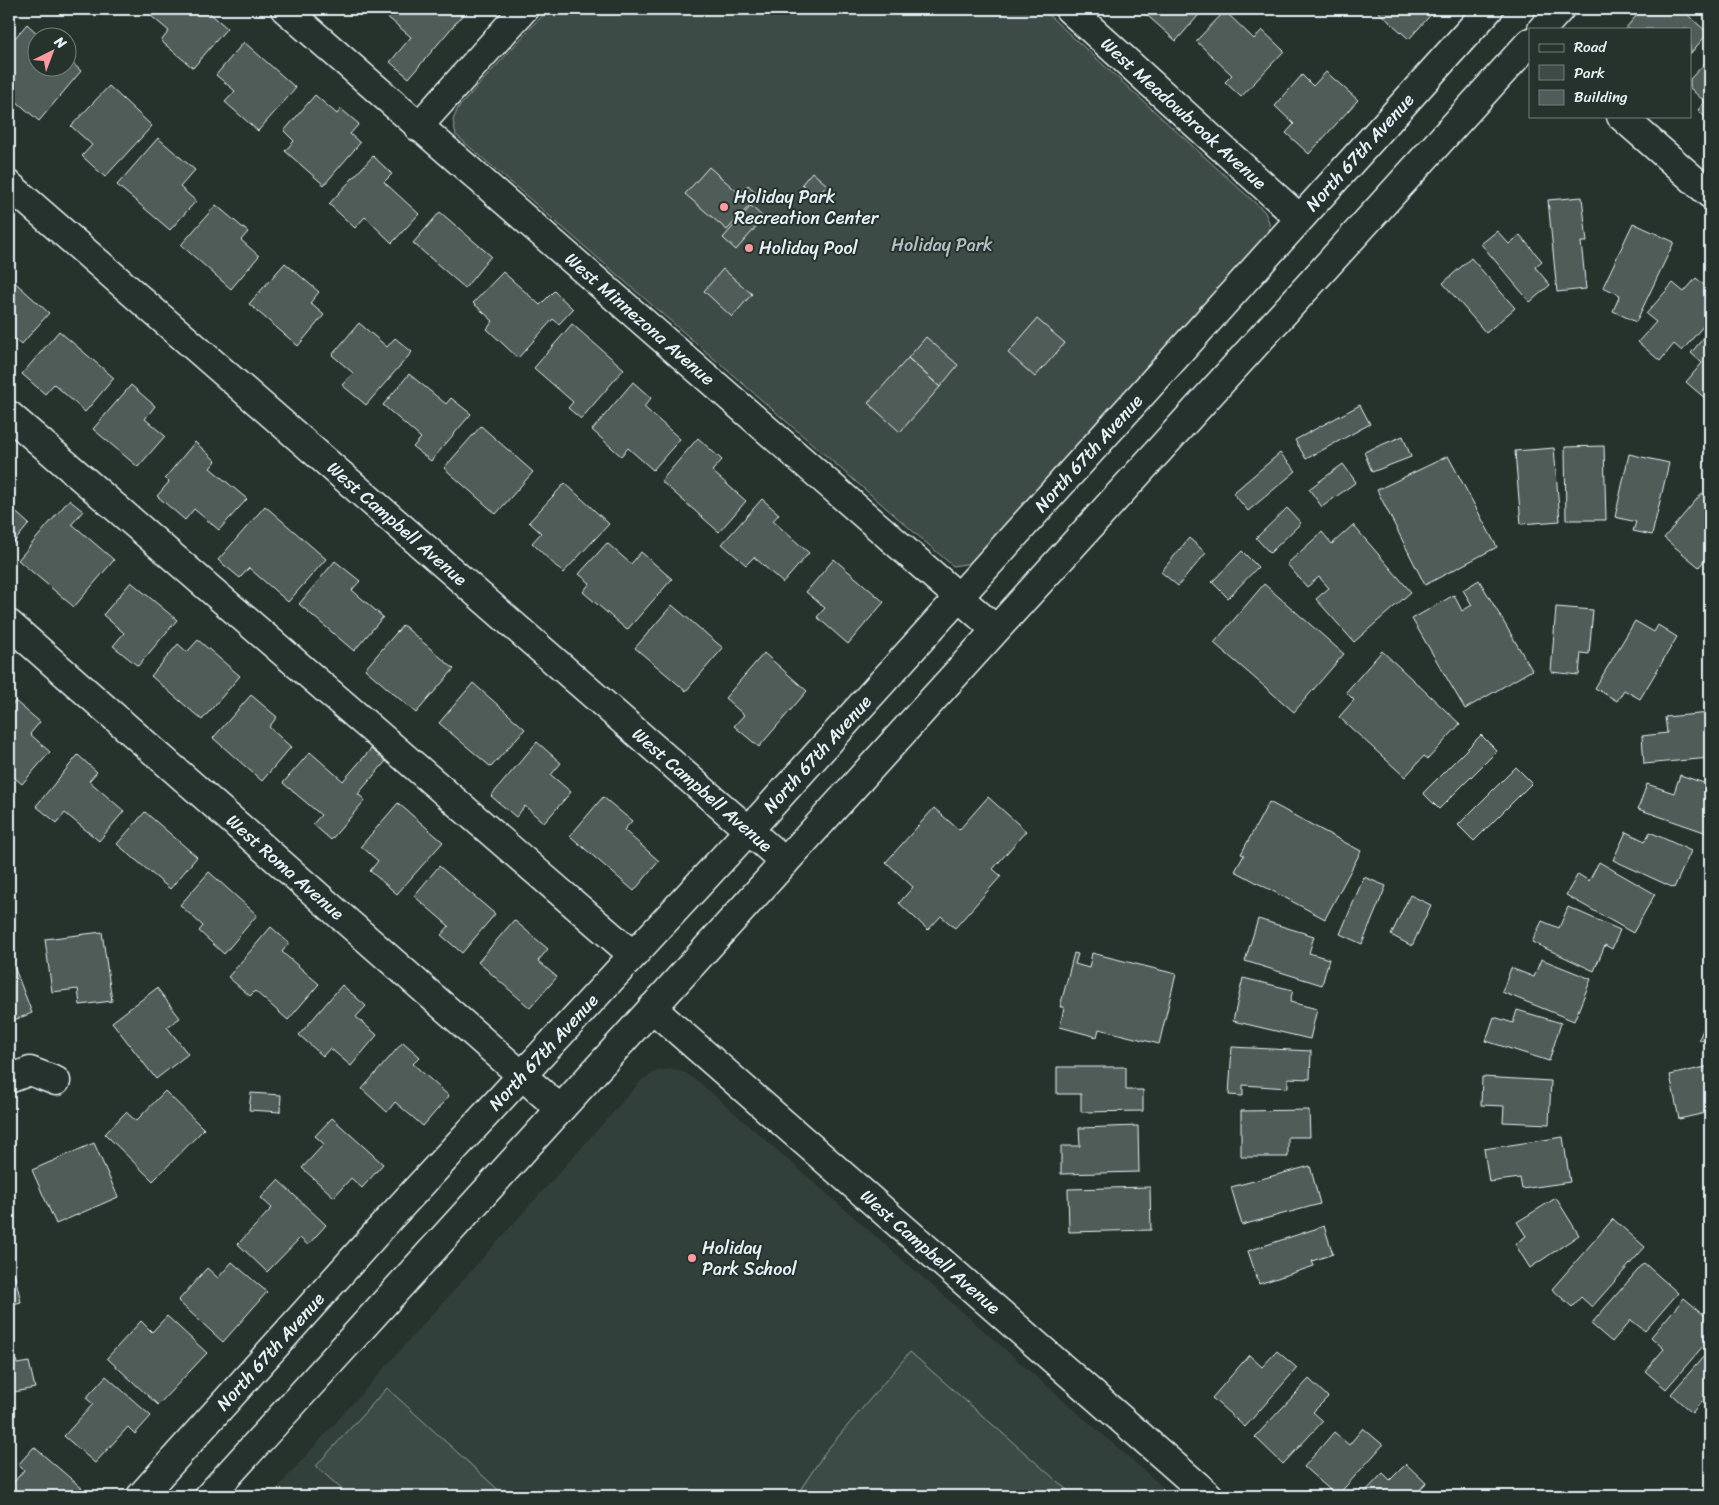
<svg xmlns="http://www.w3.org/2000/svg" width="1719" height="1505" font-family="Sriracha,sans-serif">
	<rect width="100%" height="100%" fill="#26332d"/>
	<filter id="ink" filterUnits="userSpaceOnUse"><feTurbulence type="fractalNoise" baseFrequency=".02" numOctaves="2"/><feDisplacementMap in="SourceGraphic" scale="10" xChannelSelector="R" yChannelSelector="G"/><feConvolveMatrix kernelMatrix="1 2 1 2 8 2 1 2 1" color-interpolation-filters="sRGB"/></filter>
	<g filter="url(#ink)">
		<path fill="#333f3a" d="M673,1069L685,1073L699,1082L1173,1496H270L642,1080L657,1071Z"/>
		<path fill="#3e4b47" stroke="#939ea0" d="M551,9H1042L1264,211C1269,220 1271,226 1268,236L971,563L953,566L456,135L453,120L458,108L536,22Z
			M910,1352L1074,1496H796L826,1451Z
			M387,1388L505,1496H349L316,1466Z"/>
		<path fill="#505c59" stroke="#e8f1f8" d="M156,9H205L227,28L193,68L161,41L169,31L150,15Z
			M378,9H463L466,11L409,78L390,62L411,37Z
			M1140,9H1204L1176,41Z
			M1375,9H1436L1409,39Z
			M1642,9H1681L1708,33L1690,54V29H1625Z
			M1225,11L1254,39L1262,30L1284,51L1241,97L1225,82L1232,75L1196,41Z
			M27,24L42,38H38V68H68V59L81,71L39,121L9,95V86L11,83L9,81V45Z
			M244,42L296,88L258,131L225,102L235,91L216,75Z
			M1710,58V122L1698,110L1705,102L1690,88V79Z
			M1326,72L1358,100L1309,154L1286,133L1294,124L1275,106L1302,75L1313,86Z
			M109,86L152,126L105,177L82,156L92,145L71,126Z
			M315,95L337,114L341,109L359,124L350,134L360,143L324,185L285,151L294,141L284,131Z
			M158,138L195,170L180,187L196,201L170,230L117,185Z
			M373,156L392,174L384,182L419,214L392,243L365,217L355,228L329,204Z
			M709,167L740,194L748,185L759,195L727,230L685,194Z
			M812,172L827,185L817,197L802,184Z
			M1582,197L1587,242H1581L1586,289L1557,292L1548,200Z
			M216,205L248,232L241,240L259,256L231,289L181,245Z
			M751,206L764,218L736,250L723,238Z
			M440,212L491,256L465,288L413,243Z
			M1633,223L1674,242L1636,322L1613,311L1620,295L1603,287Z
			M1497,231L1509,244L1520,235L1542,261L1535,267L1550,285L1530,302L1481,244Z
			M1471,258L1515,308L1486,333L1443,283Z
			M285,263L319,292L310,303L324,315L298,346L249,304Z
			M723,269L752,294L732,317L704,291Z
			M503,272L540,305L554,291L573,309L559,324L553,319L518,358L487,329L493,321L473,303Z
			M9,277L49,313L21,345L9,334Z
			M1696,278L1710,290V318L1682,351L1674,344L1660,361L1638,342L1656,322L1646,314L1673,283L1684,292Z
			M1037,319L1065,343L1035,377L1008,353Z
			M359,323L387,347L395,338L412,352L366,405L342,385L353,373L332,355Z
			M572,324L624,369L581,419L568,408L573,402L534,368Z
			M1710,330V397L1707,400L1686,382L1702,363L1691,353Z
			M59,331L114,378L85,412L54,384L45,394L22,374Z
			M926,337L958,365L940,387L908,358Z
			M908,358L940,387L900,432L868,403Z
			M409,374L446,404L451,398L471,414L431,461L413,447L421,438L383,405Z
			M633,382L651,398L644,407L680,439L653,470L628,448L621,456L592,430Z
			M131,385L155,406L145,419L165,436L138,467L93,429Z
			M1360,405L1370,424L1306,459L1295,440Z
			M481,426L533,472L496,514L444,468Z
			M1403,436L1411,457L1372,472L1364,452Z
			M698,438L722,460L712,471L746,501L719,532L661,481Z
			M195,442L216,461L210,468L247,499L219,530L194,509L185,520L157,496L169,482L165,478Z
			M1604,446L1606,520H1566L1565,447Z
			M1554,448L1560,521L1521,524L1515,451Z
			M1280,453L1296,471L1248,511L1233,493Z
			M1629,454L1669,463L1652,535L1633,531L1636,522L1615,517Z
			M1448,456L1497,547L1425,585L1377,490Z
			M1343,464L1356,482L1322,507L1309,489Z
			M565,483L609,524L563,573L532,543L541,533L529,522Z
			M1702,493L1710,499V554L1699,567L1664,538Z
			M762,499L779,514L773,521L809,553L783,583L754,557L746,565L722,544Z
			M69,500L83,511L72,524L114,560L74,607L18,560Z
			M9,506L29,524L9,548Z
			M265,506L326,559L288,602L249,568L240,578L218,560Z
			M1287,508L1301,523L1270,553L1256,538Z
			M1353,525L1411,592L1354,642L1316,599L1329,588L1319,577L1307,587L1287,564L1322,532L1332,544Z
			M1189,538L1206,553L1178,586L1161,572Z
			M607,543L631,564L641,552L672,579L627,630L583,592L590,583L579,574Z
			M1242,551L1258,567L1228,598L1212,582Z
			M834,559L884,602L848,644L817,617L825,608L806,592Z
			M335,561L360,581L352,590L383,617L354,651L299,604Z
			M1479,580L1532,670L1465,709L1412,619L1454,595L1462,611L1472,605L1463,590Z
			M131,582L177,620L138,666L113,646L124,633L103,615Z
			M1264,584L1344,654L1294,712L1214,643Z
			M672,605L723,648L686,691L635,648Z
			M1556,607L1593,610L1589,654L1581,653L1579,675L1551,672Z
			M1635,621L1654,632L1658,625L1677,637L1640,699L1624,690L1617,701L1595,688Z
			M403,625L454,669L416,713L365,669Z
			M198,640L240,676L202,720L151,676L178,644L187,652Z
			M1382,651L1460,724L1428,759L1424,756L1405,777L1339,717L1354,700L1346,692Z
			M764,653L807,691L759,747L734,726L744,715L725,698Z
			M473,683L525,729L491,767L439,723Z
			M251,695L277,717L269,727L291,747L262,781L213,738Z
			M15,701L40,722L30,734L50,752L22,784L9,773V709Z
			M1710,713V758L1644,764L1642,736L1667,733L1665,717Z
			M1481,735L1497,751L1439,809L1423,793Z
			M537,742L561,763L551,775L571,792L544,823L525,806L516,817L491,796Z
			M371,749L386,761L358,794L365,800L331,840L313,824L321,815L283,783L310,752L343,781Z
			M78,755L97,772L89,781L124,811L99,841L65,813L57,823L36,806Z
			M1516,767L1532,783L1474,841L1458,825Z
			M1680,775L1710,785V834L1638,809L1647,784L1674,793Z
			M603,797L632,821L624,830L659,861L634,891L570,836Z
			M988,797L1026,831L993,869L1001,876L955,928L941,916L928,930L899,903L913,887L886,862L934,808L959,830Z
			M1269,802L1361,851L1325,919L1235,871L1244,855L1241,854Z
			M398,803L443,842L397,894L370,871L378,861L361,846Z
			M145,812L197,857L170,889L117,844Z
			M1626,832L1645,841L1650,832L1691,851L1674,888L1613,860Z
			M1599,862L1655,894L1633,933L1566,895L1578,874L1589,881Z
			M439,866L495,914L462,953L441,935L449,926L414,896Z
			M209,872L257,915L224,954L199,931L203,926L180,905Z
			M1364,877L1386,886L1362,944L1340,934Z
			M1410,895L1431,905L1412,946L1391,935Z
			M1568,907L1620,930L1612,949L1605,945L1594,971L1532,942L1542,921L1559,928Z
			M1258,919L1314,936L1309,953L1329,959L1322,985L1245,961Z
			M514,920L548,949L538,961L557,977L530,1008L478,962Z
			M271,927L289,943L282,952L319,984L288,1020L255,991L250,996L228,977Z
			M102,932L112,1001L80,1005L78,989L52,992L45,939Z
			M1074,953L1078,954L1075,964L1089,968L1092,953L1176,974L1159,1044L1099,1029L1097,1037L1060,1027L1064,1007H1060Z
			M10,956L32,1013L9,1022V957Z
			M1541,959L1591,979L1574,1021L1502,992L1511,968L1534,977Z
			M1243,978L1293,990L1290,1002L1317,1009L1310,1039L1233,1021Z
			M342,985L366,1006L356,1017L377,1035L351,1066L330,1048L323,1056L299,1035Z
			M157,988L180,1018L167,1027L188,1054L156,1079L112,1022Z
			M1517,1010L1561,1023L1549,1061L1486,1041L1494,1017L1513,1023Z
			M1710,1014V1044L1699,1039Z
			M403,1042L420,1057L413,1064L449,1096L423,1126L395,1102L387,1112L362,1089Z
			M1232,1047L1311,1051L1310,1079L1288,1078V1088L1243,1085V1096L1229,1095Z
			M1710,1066V1112L1679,1119L1670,1075Z
			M1057,1067H1126V1090H1143V1111L1081,1112V1094H1057Z
			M1482,1077L1551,1081L1549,1124L1503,1122L1504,1106L1481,1105Z
			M165,1091L204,1129L153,1181L105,1134L126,1112L136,1121Z
			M251,1093L281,1095L280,1112L249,1110Z
			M1309,1110L1310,1137H1288V1157H1241V1111Z
			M332,1118L383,1164L362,1188L351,1178L334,1197L302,1168L324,1144L315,1136Z
			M1138,1126L1139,1172L1061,1174V1146H1080L1079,1128Z
			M1563,1137L1570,1182L1522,1189L1520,1178L1489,1182L1484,1149Z
			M94,1143L118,1197L56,1224L32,1170Z
			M1310,1166L1320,1204L1242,1225L1231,1187Z
			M278,1180L326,1225L308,1245L300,1238L267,1272L238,1244L272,1208L261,1198Z
			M1150,1187L1151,1230L1069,1232L1068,1189Z
			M1556,1198L1579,1235L1530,1268L1515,1244L1526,1236L1517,1222Z
			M1613,1219L1645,1247L1592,1307L1581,1297L1572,1307L1552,1289Z
			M1324,1226L1333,1254L1312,1261L1314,1266L1259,1284L1248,1251Z
			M232,1262L267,1292L223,1342L178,1301L207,1268L218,1278Z
			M1644,1263L1678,1293L1645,1331L1631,1320L1612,1342L1591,1324Z
			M9,1272H14L21,1302L9,1305Z
			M1684,1298L1710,1320V1338L1666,1389L1645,1371L1664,1349L1651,1337Z
			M167,1316L207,1353L158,1405L107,1358L141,1321L152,1332Z
			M9,1323L17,1364L29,1362L35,1388L9,1393Z
			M1710,1349V1411L1701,1402L1692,1413L1671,1394Z
			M1277,1351L1297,1368L1245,1427L1212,1398L1249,1355L1262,1367Z
			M106,1376L151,1416L135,1434L128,1427L95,1463L64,1436L93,1404L86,1398Z
			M1309,1379L1328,1397L1313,1412L1323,1421L1283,1464L1255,1437Z
			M1363,1428L1383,1445L1337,1496L1304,1467L1334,1432L1349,1445Z
			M34,1447L84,1490L79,1496H9V1488L24,1470L18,1465Z
			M1406,1464L1426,1483L1414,1496H1361L1383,1473L1390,1480Z"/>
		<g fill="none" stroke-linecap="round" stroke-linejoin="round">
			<defs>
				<g id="minor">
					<path id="s1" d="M285,9L995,629"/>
					<path id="s2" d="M1069,9L1299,218"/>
					<path d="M1621,116L1710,194"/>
					<path d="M418,127L524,9"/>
					<path id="s3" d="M9,185L785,862"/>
					<path d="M9,415L633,955"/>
					<path id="s4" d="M9,624L560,1109"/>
					<path id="s5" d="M652,1008L1209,1496"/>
					<path d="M9,1079L30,1071L56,1081"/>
					<path id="s6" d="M141,1496L390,1218L749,830L1489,9"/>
				</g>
				<path id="major" d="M1542,29L1560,9
					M209,1496L1530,42"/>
			</defs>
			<use href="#minor" stroke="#e8f1f8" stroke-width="31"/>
			<use href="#major" stroke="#e8f1f8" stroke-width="31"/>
			<use href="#minor" stroke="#26332d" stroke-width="28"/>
			<use href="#major" stroke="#26332d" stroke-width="28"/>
		</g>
	</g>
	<g fill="#ff9aa2" stroke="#26332d" stroke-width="2">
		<circle cx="724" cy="207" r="5"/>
		<circle cx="749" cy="248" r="5"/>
		<circle cx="692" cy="1258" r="5"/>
	</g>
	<g text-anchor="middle" stroke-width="4" stroke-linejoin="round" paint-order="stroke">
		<g font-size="18" fill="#e8f1f8" stroke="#26332d">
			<text dy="6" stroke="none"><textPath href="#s2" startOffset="155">West Meadowbrook Avenue</textPath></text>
			<text dy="6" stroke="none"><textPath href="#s6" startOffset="1814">North 67th Avenue</textPath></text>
			<text dy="6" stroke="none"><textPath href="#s1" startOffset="471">West Minnezona Avenue</textPath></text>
			<text dy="6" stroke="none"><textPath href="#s6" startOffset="1409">North 67th Avenue</textPath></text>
			<text dy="6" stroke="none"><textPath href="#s3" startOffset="515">West Campbell Avenue</textPath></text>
			<text dy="6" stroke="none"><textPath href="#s6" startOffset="1004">North 67th Avenue</textPath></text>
			<text dy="6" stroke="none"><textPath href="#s3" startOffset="920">West Campbell Avenue</textPath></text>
			<text dy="6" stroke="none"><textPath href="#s4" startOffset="368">West Roma Avenue</textPath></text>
			<text dy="6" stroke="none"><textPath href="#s6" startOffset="599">North 67th Avenue</textPath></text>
			<text dy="6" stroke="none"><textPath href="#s5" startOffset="370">West Campbell Avenue</textPath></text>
			<text dy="6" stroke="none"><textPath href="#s6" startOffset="194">North 67th Avenue</textPath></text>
		</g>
		<g font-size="18" fill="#e8f1f8" stroke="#26332d" text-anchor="start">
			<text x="734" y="203">Holiday Park<tspan x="734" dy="21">Recreation Center</tspan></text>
			<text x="759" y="254">Holiday Pool</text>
			<text x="702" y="1254">Holiday<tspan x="702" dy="21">Park School</tspan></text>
		</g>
		<g font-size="18" fill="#b5bfc3" stroke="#26332d">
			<text x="942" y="251">Holiday Park</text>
		</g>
	</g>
	<rect width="1719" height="1505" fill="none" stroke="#26332d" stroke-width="30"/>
	<rect x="15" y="15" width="1689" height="1475" fill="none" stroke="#e8f1f8" stroke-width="2" filter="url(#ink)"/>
	<rect x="1529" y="28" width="162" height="90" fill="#26332d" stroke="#747f7e"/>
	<rect x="1539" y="44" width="25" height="8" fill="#26332d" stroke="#747f7e"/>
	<text x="1574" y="52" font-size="15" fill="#e8f1f8">Road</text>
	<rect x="1539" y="65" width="25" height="15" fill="#3e4b47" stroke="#747f7e"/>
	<text x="1574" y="78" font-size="15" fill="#e8f1f8">Park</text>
	<rect x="1539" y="90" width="25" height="15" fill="#505c59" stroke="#747f7e"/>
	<text x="1574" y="102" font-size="15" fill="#e8f1f8">Building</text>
	<g transform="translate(52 52) rotate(42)"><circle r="24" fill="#26332d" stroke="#747f7e"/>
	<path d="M0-4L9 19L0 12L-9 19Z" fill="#ff9aa2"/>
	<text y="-8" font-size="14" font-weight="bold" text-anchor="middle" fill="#e8f1f8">N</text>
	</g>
</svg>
